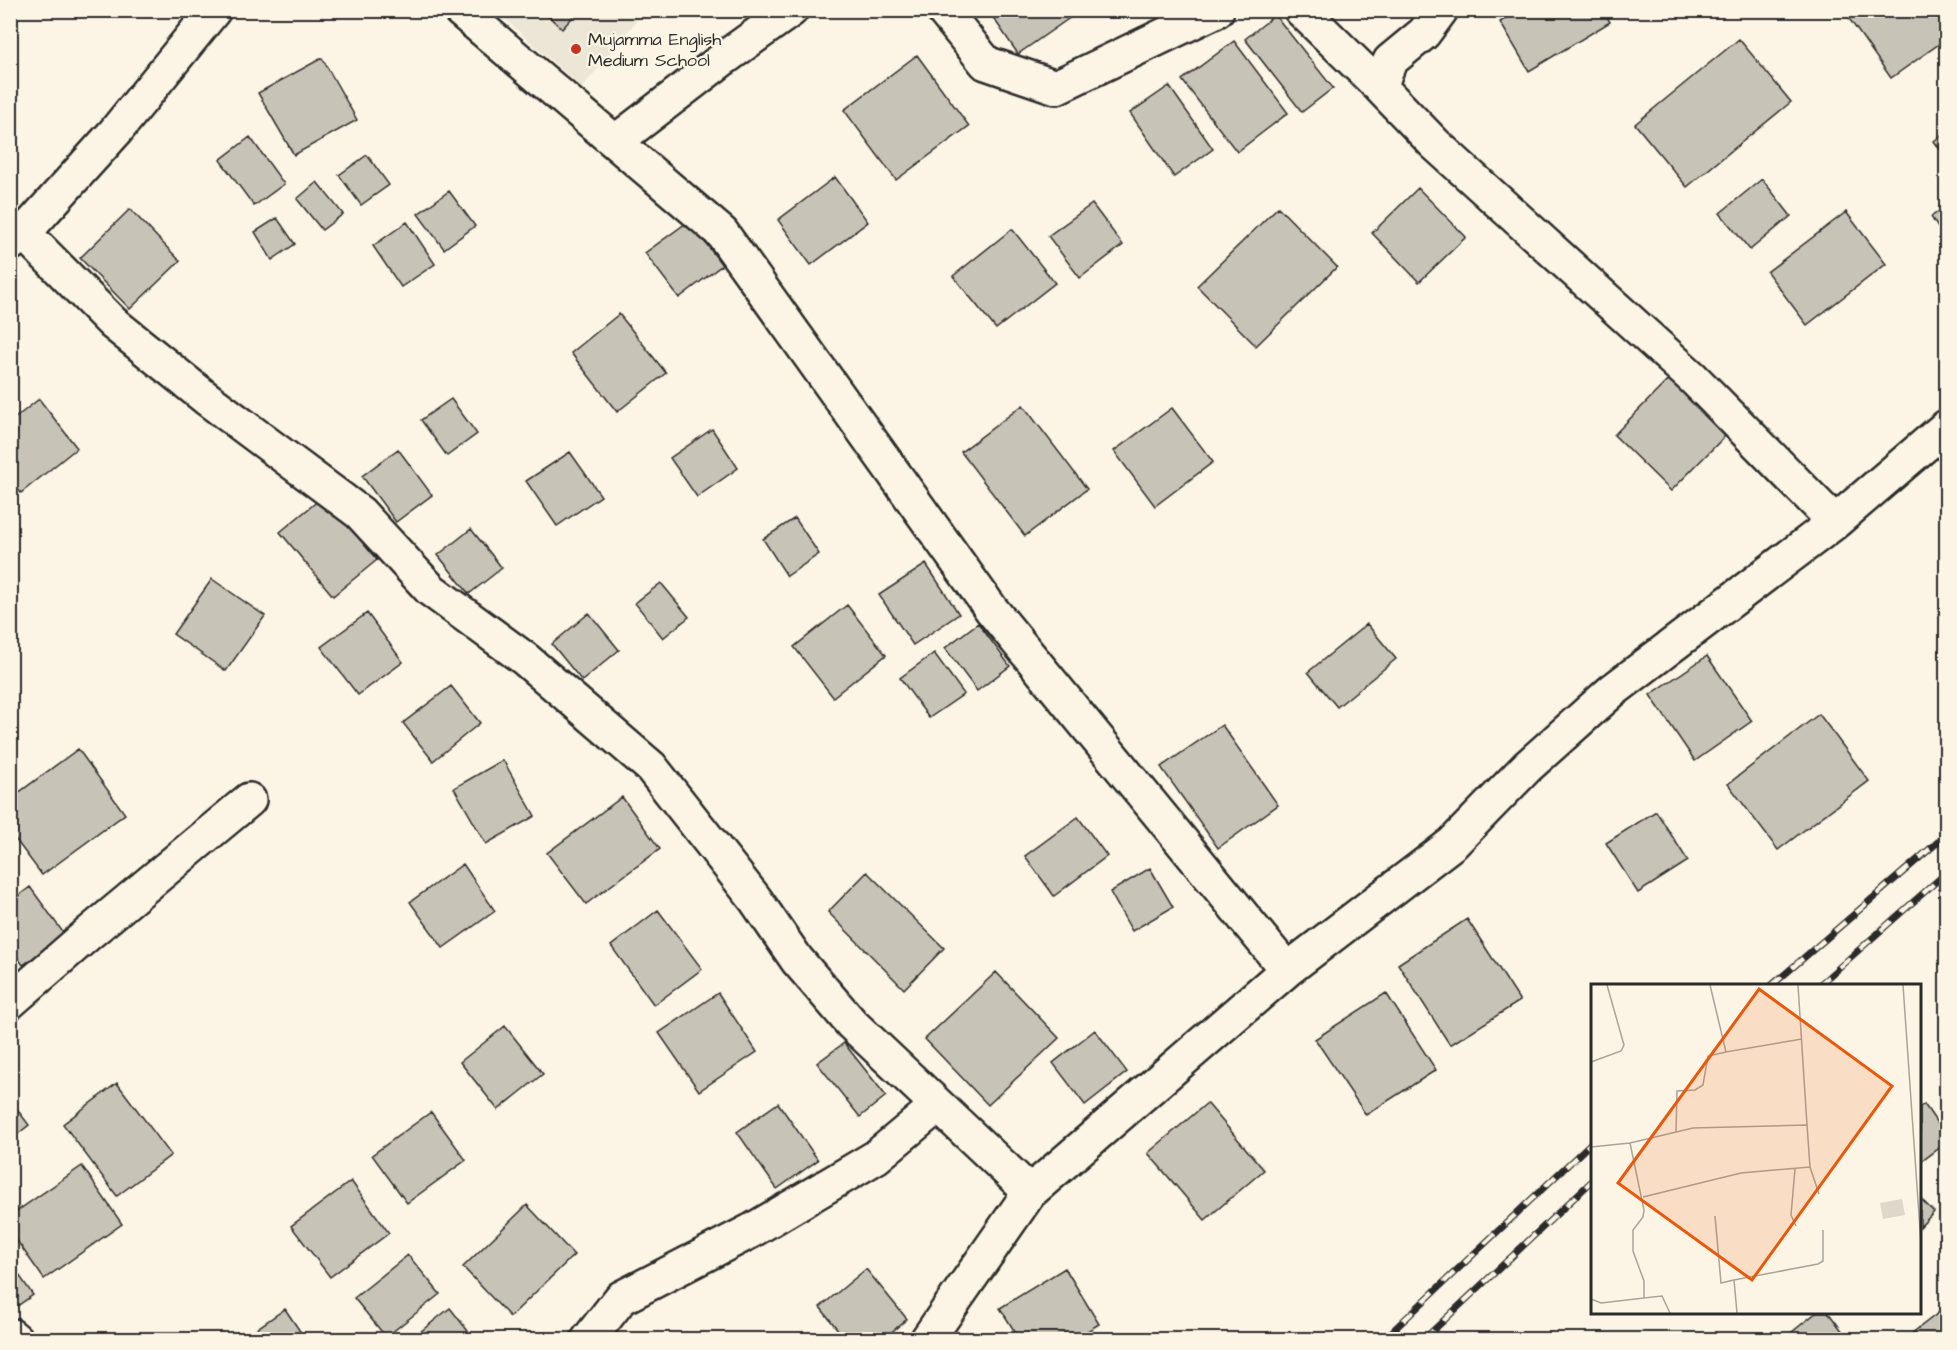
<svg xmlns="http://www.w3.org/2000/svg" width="1957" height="1350" font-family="'Architects Daughter',sans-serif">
	<rect width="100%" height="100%" fill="#fcf5e5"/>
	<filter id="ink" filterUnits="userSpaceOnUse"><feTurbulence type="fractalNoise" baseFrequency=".0167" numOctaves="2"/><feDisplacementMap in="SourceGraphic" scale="12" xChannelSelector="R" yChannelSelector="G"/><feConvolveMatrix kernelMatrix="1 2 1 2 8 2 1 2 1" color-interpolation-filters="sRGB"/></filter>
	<g filter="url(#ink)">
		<path fill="#ece6d7" d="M496,11H644L582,88Z"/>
		<path fill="#c8c3b7" stroke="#2b2b2b" stroke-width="1.5" d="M542,10H579L562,29Z
			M988,10H1081L1018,54Z
			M1520,10H1603L1610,22L1529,71L1500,22Z
			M1843,10H1935L1946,27V39L1891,78Z
			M1275,15L1333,88L1302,112L1245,39Z
			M1739,39L1791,102L1687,187L1635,124Z
			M1234,41L1288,113L1237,152L1182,80Z
			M917,55L969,126L896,180L844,110Z
			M322,58L357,120L294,155L258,93Z
			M1169,86L1213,149L1174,177L1130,113Z
			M1946,131V157L1934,141Z
			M250,137L284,184L254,206L220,160Z
			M367,155L389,185L361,205L339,175Z
			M835,177L868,222L811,265L778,220Z
			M1762,179L1791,216L1750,250L1720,213Z
			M317,182L343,214L322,230L297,199Z
			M1418,188L1466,237L1419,282L1372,233Z
			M449,191L475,226L444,249L418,214Z
			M1092,204L1123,245L1080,278L1048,236Z
			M1946,206V240L1931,217Z
			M1278,207L1337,267L1256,346L1197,286Z
			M130,209L180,261L130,309L80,258Z
			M1846,212L1886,264L1807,325L1767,272Z
			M277,218L295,244L272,260L255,232Z
			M689,221L722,265L679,298L645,253Z
			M407,222L435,264L401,287L373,246Z
			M1012,229L1055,283L996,329L953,276Z
			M619,314L666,373L617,412L571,353Z
			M1670,378L1727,434L1671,491L1614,435Z
			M39,399L77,448L21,493L10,479V422Z
			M451,399L477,434L447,456L421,420Z
			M1023,405L1087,489L1025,536L961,452Z
			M1172,408L1213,462L1155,506L1114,451Z
			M712,429L738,468L697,497L670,458Z
			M398,449L432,495L396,522L362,476Z
			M570,452L601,496L557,526L526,481Z
			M324,496L377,560L333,596L280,532Z
			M795,518L819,554L787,576L763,539Z
			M471,529L502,568L469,594L438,555Z
			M926,564L959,614L913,645L879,595Z
			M212,579L265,616L226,671L173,634Z
			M661,583L689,617L663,638L635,603Z
			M847,605L886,655L833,697L794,647Z
			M367,613L403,662L358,695L321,647Z
			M589,613L619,650L582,681L552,644Z
			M978,623L1010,666L977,691L945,648Z
			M1367,624L1396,659L1337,707L1308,672Z
			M934,653L964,694L929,718L900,678Z
			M1707,656L1752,721L1695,761L1650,695Z
			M451,686L480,723L433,761L403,723Z
			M1819,714L1869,781L1778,850L1728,784Z
			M1222,725L1278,805L1218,848L1161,767Z
			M78,749L125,814L42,875L10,832V799Z
			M503,760L535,816L486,844L454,788Z
			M622,797L660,849L586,904L547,853Z
			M1656,811L1688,861L1638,893L1606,843Z
			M1078,817L1107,856L1054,896L1025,856Z
			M463,864L495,911L443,948L410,902Z
			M1150,868L1173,907L1132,931L1110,892Z
			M867,872L944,948L904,989L828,912Z
			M30,887L65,935L23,965L10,947V902Z
			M658,910L702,969L654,1005L611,946Z
			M1467,919L1520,1001L1450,1045L1398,964Z
			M996,972L1059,1038L988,1105L925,1039Z
			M718,993L757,1052L699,1091L659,1033Z
			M1386,993L1436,1070L1366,1115L1315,1039Z
			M505,1026L543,1074L498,1110L460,1062Z
			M1095,1030L1127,1072L1085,1105L1053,1063Z
			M844,1043L886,1096L860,1117L817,1063Z
			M117,1083L171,1155L117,1196L63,1124Z
			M10,1100L29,1125L10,1140Z
			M778,1103L818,1160L777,1189L737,1132Z
			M1207,1103L1264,1170L1205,1220L1148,1153Z
			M1924,1104L1946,1136V1143L1922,1161L1920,1157V1107Z
			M431,1112L466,1160L407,1203L372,1155Z
			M82,1166L122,1224L44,1279L10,1231V1216Z
			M351,1181L389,1233L330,1277L291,1226Z
			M1920,1198L1934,1212L1920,1227Z
			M527,1205L574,1255L510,1317L463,1267Z
			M408,1255L440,1294L386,1337L354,1298Z
			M10,1262L33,1295L10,1311Z
			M1065,1268L1099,1324L1073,1340H1020L1000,1308Z
			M866,1269L907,1319L882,1340H846L820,1307Z
			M1946,1307V1340H1915L1911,1334Z
			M450,1308L475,1340H410Z
			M285,1309L306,1340H244L243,1338Z
			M1817,1312H1828L1849,1340H1782Z"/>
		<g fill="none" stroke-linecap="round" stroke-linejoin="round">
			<defs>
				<path id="street" d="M460,10L722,233L991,609L1287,970L1030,1192L927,1340
					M943,10L986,63L1056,87L1217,10
					M1301,10L1380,87
					M1441,10L1424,33L1390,61L1380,87L1435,144L1693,378L1835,522
					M615,142L723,59L791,10
					M24,233L113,323L206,398L360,513L431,590L525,659L651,767L755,899L797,960L852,1024L1030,1192
					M10,244L24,233L115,132L214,10
					M1287,970L1453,843L1527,767L1612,691L1835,522L1946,427
					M10,1002L88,934L249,800
					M10,1335L16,1340
					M588,1340L621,1298L751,1231L876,1157L937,1106"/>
			</defs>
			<use href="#street" stroke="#2b2b2b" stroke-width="38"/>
			<use href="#street" stroke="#fcf5e5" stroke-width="33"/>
			<defs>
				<path id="rail" d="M1771,986L1946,835
					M1818,986L1946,873
					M1383,1340L1592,1142
					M1423,1340L1592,1181"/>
			</defs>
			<use href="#rail" stroke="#2b2b2b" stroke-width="7"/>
			<use href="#rail" stroke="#fcf5e5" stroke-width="4.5" stroke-dasharray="14" stroke-linecap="butt"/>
		</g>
	</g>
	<circle fill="#c8321e" stroke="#fcf5e5" stroke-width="2" cx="576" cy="49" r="6"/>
	<g text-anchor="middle" stroke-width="4.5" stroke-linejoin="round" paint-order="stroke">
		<g font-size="18" fill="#2b2b2b" stroke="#fcf5e5" text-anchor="start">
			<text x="588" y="45">Mujamma English<tspan x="588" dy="21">Medium School</tspan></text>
		</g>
	</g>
	<g transform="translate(1591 984)">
		<rect width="330" height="330" fill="#fcf5e5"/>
		<path d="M311,215L314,231L292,235L289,219Z" fill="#ded8ca"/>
		<path fill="none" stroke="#a8a49b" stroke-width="1.5" d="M119,1L135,68L211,55M207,1L216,141M312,1L330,260M0,78L30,67L33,61L16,1M85,148L86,107L104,106L112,101L117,72L135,68M39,159L53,226L52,233L42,246V267L53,297V314L71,312L79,329M0,163L39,159L102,144L216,141L219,183L228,210M204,185L200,231L205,242M52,213L150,189L219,183M124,232L130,299L143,296L146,329M143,296L227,280L232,277V246M0,315L10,319L53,314"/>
		<path fill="#e8590c" fill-opacity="0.15" stroke="#e8590c" stroke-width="3" d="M168,5L301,102L161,296L27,199Z"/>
		<rect width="330" height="330" fill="none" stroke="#2b2b2b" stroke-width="3"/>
	</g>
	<rect width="1957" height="1350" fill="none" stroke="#fcf5e5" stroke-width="36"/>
	<rect x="18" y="18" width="1921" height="1314" fill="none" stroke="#2b2b2b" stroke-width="2" filter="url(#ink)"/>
</svg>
